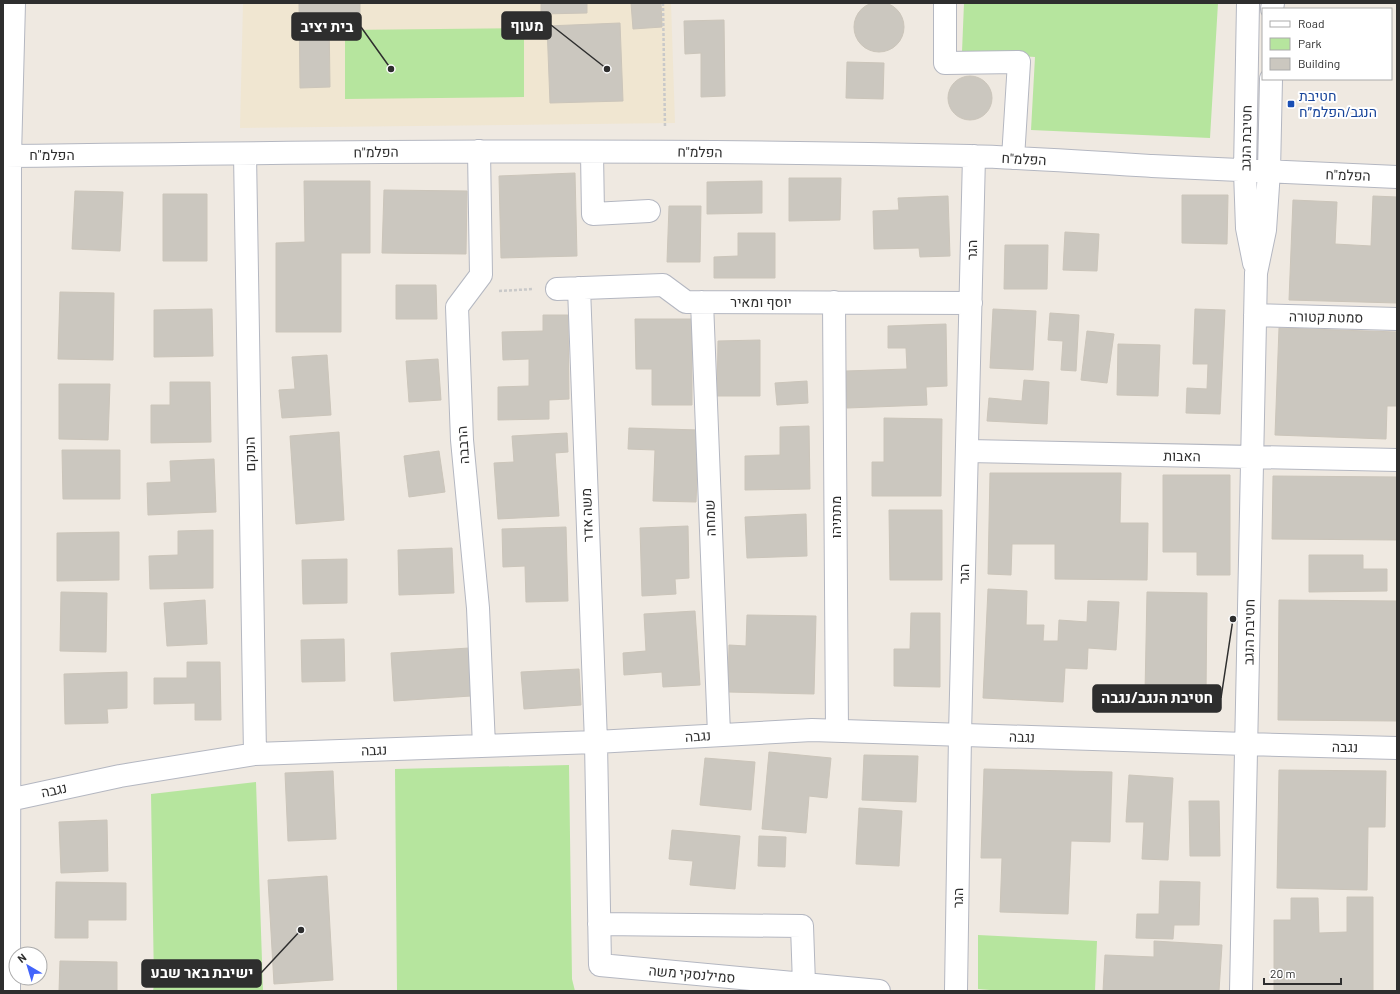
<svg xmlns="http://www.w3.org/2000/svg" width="1400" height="994" font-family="Barlow,Heebo,sans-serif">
	<rect width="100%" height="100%" fill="#efe9e1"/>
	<path fill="#f0e6d1" d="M243,3H671L675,123L240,128Z"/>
	<path fill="#b6e59e" d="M964,3H1218L1210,138L1031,130L1035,57L962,52Z
		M524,28V97L345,99V30Z
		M569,765L572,979L575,991H397L395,769Z
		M256,782L263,991H153L154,985L151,794Z
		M978,935L1097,941L1095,991H1002L978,989Z"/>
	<path fill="#cbc7bf" stroke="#cbc5ba" d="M854 27a25 25 0 1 1 50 0a25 25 0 1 1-50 0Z
		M299,3H360V14H329L330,87L300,88Z
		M541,3H587V13L541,14Z
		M631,3H661L662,27L633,29Z
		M724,20L725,96L701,97V53L685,54L684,21Z
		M620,23L623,101L550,103L547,26Z
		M847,62L884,63L883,99L846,98Z
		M948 98a22 22 0 1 1 44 0a22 22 0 1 1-44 0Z
		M575,173L577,256L501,258L499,176Z
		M789,178H841L840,220L789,221Z
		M304,181H370V253H341V332H276V243L305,242Z
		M762,181V213L707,214V182Z
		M384,190L467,191L466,254L382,253Z
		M75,191L123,192L120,251L72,249Z
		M163,194H207V261H163Z
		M1182,195H1228L1227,244L1182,243Z
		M948,196L950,256L920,257L919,248L874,249L873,211L899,210L898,198Z
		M1373,196L1397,197V303L1289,300L1293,200L1337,202L1335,244L1371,246Z
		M669,206H701L700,262H667Z
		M1065,232L1099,234L1097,271L1063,270Z
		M738,233H775V278H714V257L738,256Z
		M1005,245H1048L1047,289H1004Z
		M396,285H436L437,319H396Z
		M60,292L114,293L113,360L58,359Z
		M212,309L213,356L154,357V310Z
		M993,309L1036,311L1033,370L990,368Z
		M1195,309L1225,310L1220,414L1186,413L1187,388L1207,389L1208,364H1193Z
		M1050,313L1079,315L1076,371L1061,370L1063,341L1048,340Z
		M543,315H568L569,399L549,400V419L498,420V387L529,386V359L503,360L502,332L543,331Z
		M635,319H692V405H652V369H636Z
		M946,324L947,386L926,387L927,405L847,408L846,371L907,369L906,348H888V326Z
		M1279,328L1397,332V406H1387L1386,439L1275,435Z
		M1087,331L1114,334L1107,383L1081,380Z
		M760,340V396H717L718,341Z
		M1118,344L1160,345L1158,396L1117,395Z
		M327,355L331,415L282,418L279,390L295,389L292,357Z
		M438,359L441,400L409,402L406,361Z
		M1024,380L1049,382L1047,424L987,421L989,398L1022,401Z
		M807,381L808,403L777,405L775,383Z
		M170,382H210L211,442L151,443V405H170Z
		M59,384H110L108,440L59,439Z
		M884,418L942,419L941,496H872V462H884Z
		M809,426L810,489L745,490V456L780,455V427Z
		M629,428L699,430L696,502L653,501L655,450L628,449Z
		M339,432L344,520L296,524L290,436Z
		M567,433L568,452L555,453L559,516L498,519L494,463L514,462L512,436Z
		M62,450H120V499H63Z
		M439,451L445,492L409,497L404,456Z
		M214,459L216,512L148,515L147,483L171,482L170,461Z
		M990,473H1121L1120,523H1148L1147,580L1055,579V544H1012L1011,575L988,574Z
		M1163,475H1230V575H1197V552H1163Z
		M1273,476L1397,477V540L1272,539Z
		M889,510H942V580H890Z
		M806,514L807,556L747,558L745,517Z
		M688,526L689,578L675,579L676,594L642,596L640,528Z
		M566,527L568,601L526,602L525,566L503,567L502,529Z
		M213,530V588L150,589L149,556L178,555V531Z
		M119,532V580L57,581V533Z
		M452,548L454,593L399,595L398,550Z
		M1309,555H1363V569H1387V591L1309,592Z
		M347,559V603L303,604L302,560Z
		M988,589L1027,591L1026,625H1044L1043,641H1058L1059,620L1087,622L1088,601L1119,602L1116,650L1088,648L1087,669L1065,668L1063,702L983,698Z
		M61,592L107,593L106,652L60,651Z
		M1147,592L1207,593L1206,693H1145Z
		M205,600L207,644L167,646L164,603Z
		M1279,600L1397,601V721L1278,720Z
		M695,611L700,685L663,687L662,672L624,675L623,653L646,651L644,614Z
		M911,613H940V687L894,686V649H910Z
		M747,615L816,616L814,694L728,692L729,645L746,646Z
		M344,639L345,681L302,682L301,640Z
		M469,648L471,696L394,701L391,653Z
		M187,662H220L221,720H195V703L154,704V678H187Z
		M579,669L581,705L524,709L521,672Z
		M127,672V708L107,709L108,723L65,724L64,674Z
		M769,752L831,758L827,798L809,796L806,833L762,829Z
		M864,755L918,756L916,802L862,800Z
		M705,758L755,762L751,810L700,805Z
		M984,769L1112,772L1110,842L1071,841L1068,914L1000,912L1002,858H981Z
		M1279,770L1386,771L1385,827H1368L1367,890L1277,888Z
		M333,771L336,839L288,841L285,773Z
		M1129,775L1173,778L1168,860L1142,859L1144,822H1126Z
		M1189,801H1219L1220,856H1190Z
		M859,808L902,811L899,866L856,864Z
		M107,820L108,871L61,873L59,822Z
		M672,830L740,836L735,889L690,885L693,861L669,859Z
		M759,836L786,837L785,867L758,866Z
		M327,876L333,980L274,984L268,880Z
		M1160,881L1200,882L1199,925H1174L1173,939L1136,938L1137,914H1159Z
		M56,882L126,883V920H88V938H55Z
		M1347,897H1373V991H1274V920H1291V898H1318L1319,933L1347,932Z
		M1154,941L1222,945L1219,991H1103L1105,955L1154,957Z
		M60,961L117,962V991H59Z"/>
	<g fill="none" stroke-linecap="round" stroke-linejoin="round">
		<defs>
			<path id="minor" d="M945,3V63L1019,62L1013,158
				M1248,3L1245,171L1247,228L1254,263
				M1272,9L1273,3
				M479,151L481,275L457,307L462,440L478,608L484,746
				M592,153L593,214L649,211
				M245,154L255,754
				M3,156C325,152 648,148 970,156C1031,158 1091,162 1152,166C1234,170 1315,173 1397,177
				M579,288L596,742L600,965L879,991
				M557,289L663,285L686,302L971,303
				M702,302L719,734
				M834,302L837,731
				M1255,315L1397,319
				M968,451L1397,460
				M3,800H9L120,776L255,754L596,742L812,730L1246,744L1397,748
				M599,924L802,926L804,984
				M9,991L10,156L14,3
				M956,991L960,735L974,156
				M1241,991L1256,273L1265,230L1269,171L1271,79"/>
		</defs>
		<use href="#minor" stroke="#b4b7c1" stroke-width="24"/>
		<path stroke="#c9c9c9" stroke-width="2.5" stroke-dasharray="3 2" stroke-linecap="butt" d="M663,3L665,128
			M499,291L534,289"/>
		<use href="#minor" stroke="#fff" stroke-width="22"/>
	</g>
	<rect fill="#1a4fb4" stroke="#fff" stroke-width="1.5" x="1287" y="100" width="8" height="8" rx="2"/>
	<g text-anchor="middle" stroke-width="4" stroke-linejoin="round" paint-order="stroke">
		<g font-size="14" fill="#164399" stroke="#fff" text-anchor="start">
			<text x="1299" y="101">חטיבת<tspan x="1299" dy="16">הנגב/הפלמ״ח</tspan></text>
		</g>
		<g font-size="14" fill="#2e2e2e" stroke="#fff">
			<text transform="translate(1246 138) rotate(-89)" y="5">חטיבת הנגב</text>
			<text transform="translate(376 152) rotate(-1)" y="5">הפלמ"ח</text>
			<text transform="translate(700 152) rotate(1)" y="5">הפלמ"ח</text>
			<text x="52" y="160">הפלמ"ח</text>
			<text transform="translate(1024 159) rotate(3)" y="5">הפלמ"ח</text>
			<text transform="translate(1348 175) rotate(2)" y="5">הפלמ"ח</text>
			<text transform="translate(972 250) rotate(-89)" y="5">הגר</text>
			<text x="761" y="307">יוסף ומאיר</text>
			<text transform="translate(1326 317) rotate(1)" y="5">סמטת קטורה</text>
			<text transform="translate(463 445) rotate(-94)" y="5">הרבבה</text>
			<text transform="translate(250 454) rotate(-91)" y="5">הנוקם</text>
			<text transform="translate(1182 456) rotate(1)" y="5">האבות</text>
			<text transform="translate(587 515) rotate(-92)" y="5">משה אדר</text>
			<text transform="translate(836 517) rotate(-90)" y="5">מתתיהו</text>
			<text transform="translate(710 518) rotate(-92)" y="5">שמחה</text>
			<text transform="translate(964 574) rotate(-89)" y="5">הגר</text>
			<text transform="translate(1249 632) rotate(-89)" y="5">חטיבת הנגב</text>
			<text transform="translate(698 736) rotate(-4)" y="5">נגבה</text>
			<text transform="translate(1022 737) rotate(2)" y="5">נגבה</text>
			<text transform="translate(1345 747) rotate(1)" y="5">נגבה</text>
			<text transform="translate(374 750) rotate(-2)" y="5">נגבה</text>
			<text transform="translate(54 790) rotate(-12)" y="5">נגבה</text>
			<text transform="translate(958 898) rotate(-89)" y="5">הגר</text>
			<text transform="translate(692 974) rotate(5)" y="5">סמילנסקי משה</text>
		</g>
	</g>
	<path fill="none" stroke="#2e2e2e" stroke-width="1.5" d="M607 69L551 25M391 69L361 27M1233 619L1221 698M301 930L261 973"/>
	<g fill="#2e2e2e" stroke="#fff" stroke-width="1.5">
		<circle cx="607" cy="69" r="4"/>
		<circle cx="391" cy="69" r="4"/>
		<circle cx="1233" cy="619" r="4"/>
		<circle cx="301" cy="930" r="4"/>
	</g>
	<g fill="#2e2e2e" stroke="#2e2e2e" stroke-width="1.5">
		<rect x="502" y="12" width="49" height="27" rx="4"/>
		<rect x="292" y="13" width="69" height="27" rx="4"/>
		<rect x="1093" y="685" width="128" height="27" rx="4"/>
		<rect x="142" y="960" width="119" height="27" rx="4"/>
	</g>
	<g font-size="15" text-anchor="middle" font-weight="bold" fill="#fff">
		<text x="527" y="31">מעוף</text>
		<text x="327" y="32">בית יציב</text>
		<text x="1157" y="703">חטיבת הנגב/נגבה</text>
		<text x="202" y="978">ישיבת באר שבע</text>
	</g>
	<rect width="1400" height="994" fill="none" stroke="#2e2e2e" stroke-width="8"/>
	<rect x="1262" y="8" width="130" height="72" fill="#ffffff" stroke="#ababab"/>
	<rect x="1270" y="21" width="20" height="6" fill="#ffffff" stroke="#ababab"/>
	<text x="1298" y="28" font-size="12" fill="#2e2e2e">Road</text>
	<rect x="1270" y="38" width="20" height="12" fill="#b6e59e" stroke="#ababab"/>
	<text x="1298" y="48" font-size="12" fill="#2e2e2e">Park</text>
	<rect x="1270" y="58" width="20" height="12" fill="#cbc7bf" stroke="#ababab"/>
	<text x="1298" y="68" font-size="12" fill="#2e2e2e">Building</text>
	<g transform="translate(28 966) rotate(322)"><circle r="19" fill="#ffffff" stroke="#ababab"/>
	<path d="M0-3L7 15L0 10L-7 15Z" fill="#4264fb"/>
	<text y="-6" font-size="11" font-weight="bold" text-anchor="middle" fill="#2e2e2e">N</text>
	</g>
	<path d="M1264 978v6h77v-6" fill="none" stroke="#2e2e2e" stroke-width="2"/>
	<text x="1270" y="978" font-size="12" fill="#2e2e2e" stroke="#ffffff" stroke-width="3" paint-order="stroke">20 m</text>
</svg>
